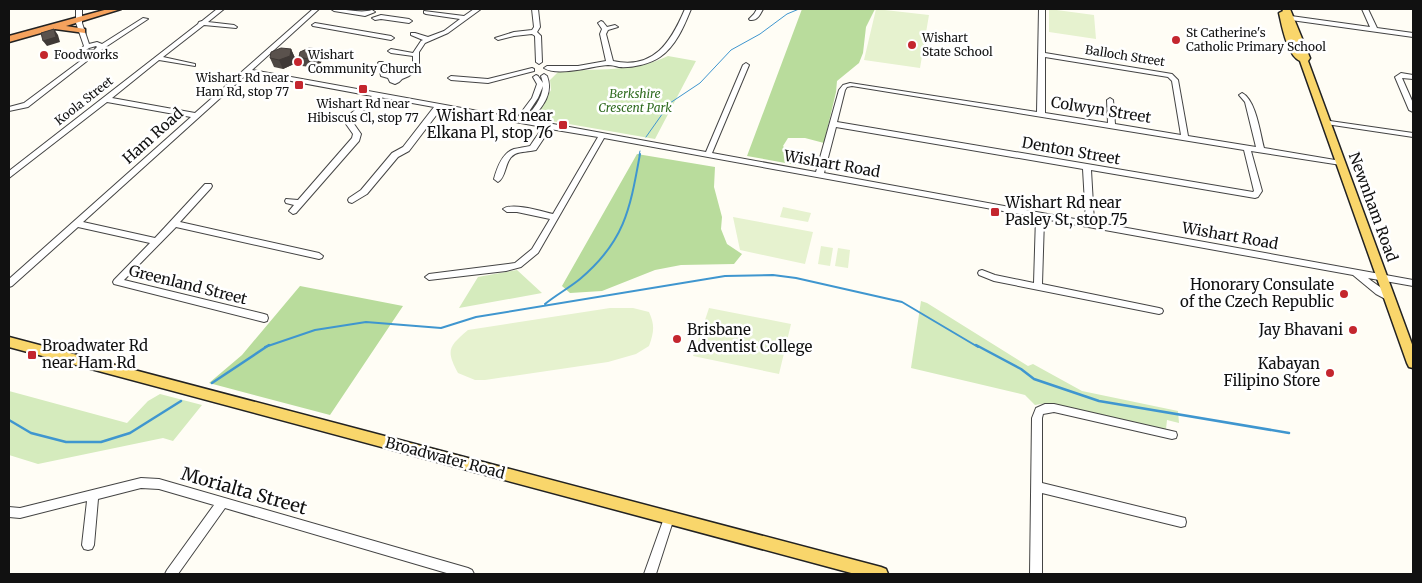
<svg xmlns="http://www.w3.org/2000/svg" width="1422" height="583" font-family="Merriweather,serif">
	<rect width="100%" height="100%" fill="#fffdf5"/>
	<path fill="#d5ebbd" d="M668,56L696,61L655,139L540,119L536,116L551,90L550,80L559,71C595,69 635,72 668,56Z
		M517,270L542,293L459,308L478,277Z
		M921,301L927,303L1028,366L1033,364L1082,391L1178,411L1179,423L1167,420L1166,429L1163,430L1055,404L1047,403L1035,405L1025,395L911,368Z
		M9,391L127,423L148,401L160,394L202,405L173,441L163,438L38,464L9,455Z"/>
	<path fill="#b9dc9c" d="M802,9H875L866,27L863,53L859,63L837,81L836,92L824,143L805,138H788L783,146L793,157L803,162L802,166L747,156Z
		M637,154L715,167L714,187L722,217L721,229L727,244L742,254L734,264L681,265L655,270L602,291L570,293L562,286Z
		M300,286L403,306L330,415L209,383L242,355Z"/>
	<path fill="#e6f2cf" d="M876,9L929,15L920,68L864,60Z
		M1049,9L1094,15L1096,39L1049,32Z
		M783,207L811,213L808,222L780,217Z
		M733,217L813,232L805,264L740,250Z
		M821,246L833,248L830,266L818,264Z
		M838,248L850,250L848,268L835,266Z
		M610,308H633L649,312C655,325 654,332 649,346L636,354L608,362L485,380H475L458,373C446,350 448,347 468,330Z
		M709,308L791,324L779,374L693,356Z"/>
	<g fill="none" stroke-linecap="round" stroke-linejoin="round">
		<path stroke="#3f96cf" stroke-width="1" d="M646,137L670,103L700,83L731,50L760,34L787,14L799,9
			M639,155L640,151"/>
		<path stroke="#3f96cf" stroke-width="2" d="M545,304C556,295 569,288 580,279C625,241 630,209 640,154
			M265,347L315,330L366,322L441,328L476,317L725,276L773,275L796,278L902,302L978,347"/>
		<path stroke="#3f96cf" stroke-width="2.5" d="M976,345L1021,369L1034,379L1099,401L1289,433
			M212,383L269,345
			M9,420L31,433L66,442H101L130,433L181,401"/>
		<defs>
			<path id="minor" d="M76,9H82V23L89,44L97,42L102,44L143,18L148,19L98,52L92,54L87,61L28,107L9,111V107L24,103L83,59L85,54L79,51L84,46L76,23ZM96,46L97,47L94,50H86L89,48Z
				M217,9H224L208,22L234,25L237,27L236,28L204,25L163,57L195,64V66L159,60L112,98L195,113L313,9H319L252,70L517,118L532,98L537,84L533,77L536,75L538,76L543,83L541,76L544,74L547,76C554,94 542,107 531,120L706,152L743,65L746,63L749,65L712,153L816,172L839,90L843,85L850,83L1037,112L1039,9H1045V53L1172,74L1178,80L1188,136L1256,147L1245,102L1239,95L1242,93C1256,100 1260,133 1264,148L1341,161L1345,163L1341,165L1251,151L1262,191L1258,197L1255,198L1091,170L1094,222L1413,280V286L1368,278C1375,284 1390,293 1395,299L1394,301L1391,302L1376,294L1353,275L1044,219L1042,284L1159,308L1162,309L1163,311L1162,313L1159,314L994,281L979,275L978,273L979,271L982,270L995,275L1034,283L1036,217L604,138L538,253L521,267L506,271L429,280L425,277L429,274L515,263L532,249L550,219L517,212H507L503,209C512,202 541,211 553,214L598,137L550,129L536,150C529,152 521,151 515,154C504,160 507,177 498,182L494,179C497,168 502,153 514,149C519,148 525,147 530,146L543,127L441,109L409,151L398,157L367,194L352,203L349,202L348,200L349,198L361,190L392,153L403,147L434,107L379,97L355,118L354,124L361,134L359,141L296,213L293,214L289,211L294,205L286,203L285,201L286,199L298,200L352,138L353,134L346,124L349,115L372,96L248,73L83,222L155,238L205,184H211L212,186L211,188L180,222L319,253L323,256L322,258L319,259L176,227L124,280L264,314L267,315L268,318L267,321L264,322L114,284L113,282L114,280L150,243L78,227L12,286L9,287V279L191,117L107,102L9,178V171L198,24L199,22L202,21ZM1045,57L1168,77L1172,81L1181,135L1115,124L1113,100L1110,98L1107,100L1108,123L1045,113ZM543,86C542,99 533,110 524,119L538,98ZM852,86L1244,150L1254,191L1253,192L837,122L845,90L847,87ZM836,127L1083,169L1086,221L824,173Z
				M331,9C345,8 359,14 372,10L375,12L365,16L334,11Z
				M474,9H481L448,33L425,43L419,52V68L409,76L402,79L399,82L395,84L390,82L388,78L381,76L378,63L379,62H383L386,74L390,75L395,72C405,74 404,74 413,67V56L391,53L388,51L391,49L413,53L421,41L423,40L411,35V33H415L428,37L444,31L460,19L426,14L424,13V11L464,16Z
				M532,9H538L540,27L537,32L541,36L542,62L539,64L536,62L535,36L532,34L514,36L498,40L495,38L514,32L532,30L534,27Z
				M685,9H691C684,26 676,46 660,57C650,64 632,68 619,67C616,66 612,65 608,65C592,66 558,77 544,68L547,66H578L606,61L600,34L602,29L598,23L601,21L603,22L607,27L615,25L618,27L608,30L606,34L613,61C654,70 671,42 685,9Z
				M757,9H763C760,15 757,21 750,20L749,19L754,14Z
				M1362,9H1368L1377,28L1413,33V37L1291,20L1288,18L1291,16L1370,27Z
				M381,15L409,19L412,21L409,23L381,19L375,20L372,18Z
				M315,23L391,36L394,38L391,40L313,26L312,25Z
				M532,68L534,69V71L488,83L451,80L448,78L451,76L488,79Z
				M1401,73L1413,75V79L1402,78L1413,103V112L1409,110L1395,77Z
				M1323,120L1413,133V137L1326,124L1322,122Z
				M1045,404H1054L1176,432L1177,435L1176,438L1172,439L1054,412L1043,414L1042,418V483L1181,517L1185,518L1186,522L1185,526L1181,527L1042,493V574H1030L1032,418L1036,408Z
				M141,478L159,479L468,568L472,570L474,574H450L225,508L178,574H165L167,570L214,505L159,489L141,488L98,499L94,545L92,549L88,550L84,549L82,545L87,501L20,518L9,517V507L20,508Z
				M669,513L673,514L674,518L656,574H644L664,518L665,514Z"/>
			<path id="major" d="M1282,9H1290L1310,58L1308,61L1413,347V368L1409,367L1407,363L1300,61C1287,55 1282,26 1279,13L1283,11Z
				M9,337L881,567L886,569L888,574H855L9,347Z"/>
			<path id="highway" d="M108,9H121L66,26L85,29V33L55,29L9,42V36Z"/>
		</defs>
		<use href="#minor" stroke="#444" stroke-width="2"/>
		<use href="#major" stroke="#222" stroke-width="3"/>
		<use href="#highway" stroke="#222" stroke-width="3"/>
		<use href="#minor" fill="#fff" fill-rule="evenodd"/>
		<use href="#major" fill="#f9d66b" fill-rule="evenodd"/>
		<use href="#highway" fill="#f5a25d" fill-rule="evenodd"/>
	</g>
	<path fill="#4d4742" d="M291,49L295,58L294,64L283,69L274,67L270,58Z
		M299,57H322L321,63L311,67L302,66Z"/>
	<path fill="#3f3936" d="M54,29L58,35L60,42L47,46L43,41Z
		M291,49L295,58L294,64L283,69L279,60Z
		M318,49L322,57L321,63L311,67L308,59Z"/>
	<path fill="#5a524d" stroke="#3f3936" d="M54,29L56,37L43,41L41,33Z
		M281,48L291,49L290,56L279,60L270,58L271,52Z
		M309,48L318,49L317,55L308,59L299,57L300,52Z"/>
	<g fill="#c4262e" stroke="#fff" stroke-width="2">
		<circle cx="1176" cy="40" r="5"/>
		<circle cx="912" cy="45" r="5"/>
		<circle cx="44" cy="55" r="5"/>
		<circle cx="298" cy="62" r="5"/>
		<rect x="294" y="80" width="10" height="10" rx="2.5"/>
		<rect x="358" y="84" width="10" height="10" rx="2.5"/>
		<rect x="558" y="120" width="10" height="10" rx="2.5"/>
		<rect x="990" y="207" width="10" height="10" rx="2.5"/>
		<circle cx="1344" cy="294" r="5"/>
		<circle cx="1353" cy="330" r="5"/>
		<circle cx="677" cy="339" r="5"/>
		<rect x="27" y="350" width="10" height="10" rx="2.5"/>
		<circle cx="1330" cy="373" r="5"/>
	</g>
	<g text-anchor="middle" stroke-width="5" stroke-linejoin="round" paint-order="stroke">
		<g font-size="12" fill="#111" stroke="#fff" text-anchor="start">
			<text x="1186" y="37">St Catherine's<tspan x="1186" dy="14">Catholic Primary School</tspan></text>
			<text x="922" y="42">Wishart<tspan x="922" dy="14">State School</tspan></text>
			<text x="54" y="59">Foodworks</text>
			<text x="308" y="59">Wishart<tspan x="308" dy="14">Community Church</tspan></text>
			<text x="289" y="82" text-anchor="end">Wishart Rd near<tspan x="289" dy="14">Ham Rd, stop 77</tspan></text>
			<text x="363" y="108" text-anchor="middle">Wishart Rd near<tspan x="363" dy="14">Hibiscus Cl, stop 77</tspan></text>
		</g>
		<g font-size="12" fill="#111" stroke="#fff">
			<text transform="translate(1125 56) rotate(9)" y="4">Balloch Street</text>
			<text transform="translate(84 101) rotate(-38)" y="4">Koola Street</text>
		</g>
		<g font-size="12" font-style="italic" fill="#2f6b1f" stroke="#fff">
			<text x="635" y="98">Berkshire<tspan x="635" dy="14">Crescent Park</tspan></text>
		</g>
		<g font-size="15" fill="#111" stroke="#fff">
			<text transform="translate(1101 110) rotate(9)" y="5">Colwyn Street</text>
			<text transform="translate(153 136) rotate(-42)" y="5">Ham Road</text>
			<text transform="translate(1071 151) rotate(10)" y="5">Denton Street</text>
			<text transform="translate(832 164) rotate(10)" y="5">Wishart Road</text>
			<text transform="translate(1373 207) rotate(70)" y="5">Newnham Road</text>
			<text transform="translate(1230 236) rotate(10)" y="5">Wishart Road</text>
			<text transform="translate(188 285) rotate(14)" y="5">Greenland Street</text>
			<text transform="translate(445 458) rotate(15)" y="5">Broadwater Road</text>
		</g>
		<g font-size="15" fill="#111" stroke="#fff" text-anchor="end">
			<text x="553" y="121">Wishart Rd near<tspan x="553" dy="17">Elkana Pl, stop 76</tspan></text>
			<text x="1005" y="208" text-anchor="start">Wishart Rd near<tspan x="1005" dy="17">Pasley St, stop 75</tspan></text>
			<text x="1334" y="290">Honorary Consulate<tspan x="1334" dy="17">of the Czech Republic</tspan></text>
			<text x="687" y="335" text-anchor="start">Brisbane<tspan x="687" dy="17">Adventist College</tspan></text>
			<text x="1343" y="335">Jay Bhavani</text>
			<text x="42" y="351" text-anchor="start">Broadwater Rd<tspan x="42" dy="17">near Ham Rd</tspan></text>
			<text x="1320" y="369">Kabayan<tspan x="1320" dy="17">Filipino Store</tspan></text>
		</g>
		<g font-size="18" fill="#111" stroke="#fff">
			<text transform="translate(244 491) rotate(16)" y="6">Morialta Street</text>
		</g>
	</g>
	<rect width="1422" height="583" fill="none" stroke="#111111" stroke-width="20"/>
</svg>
